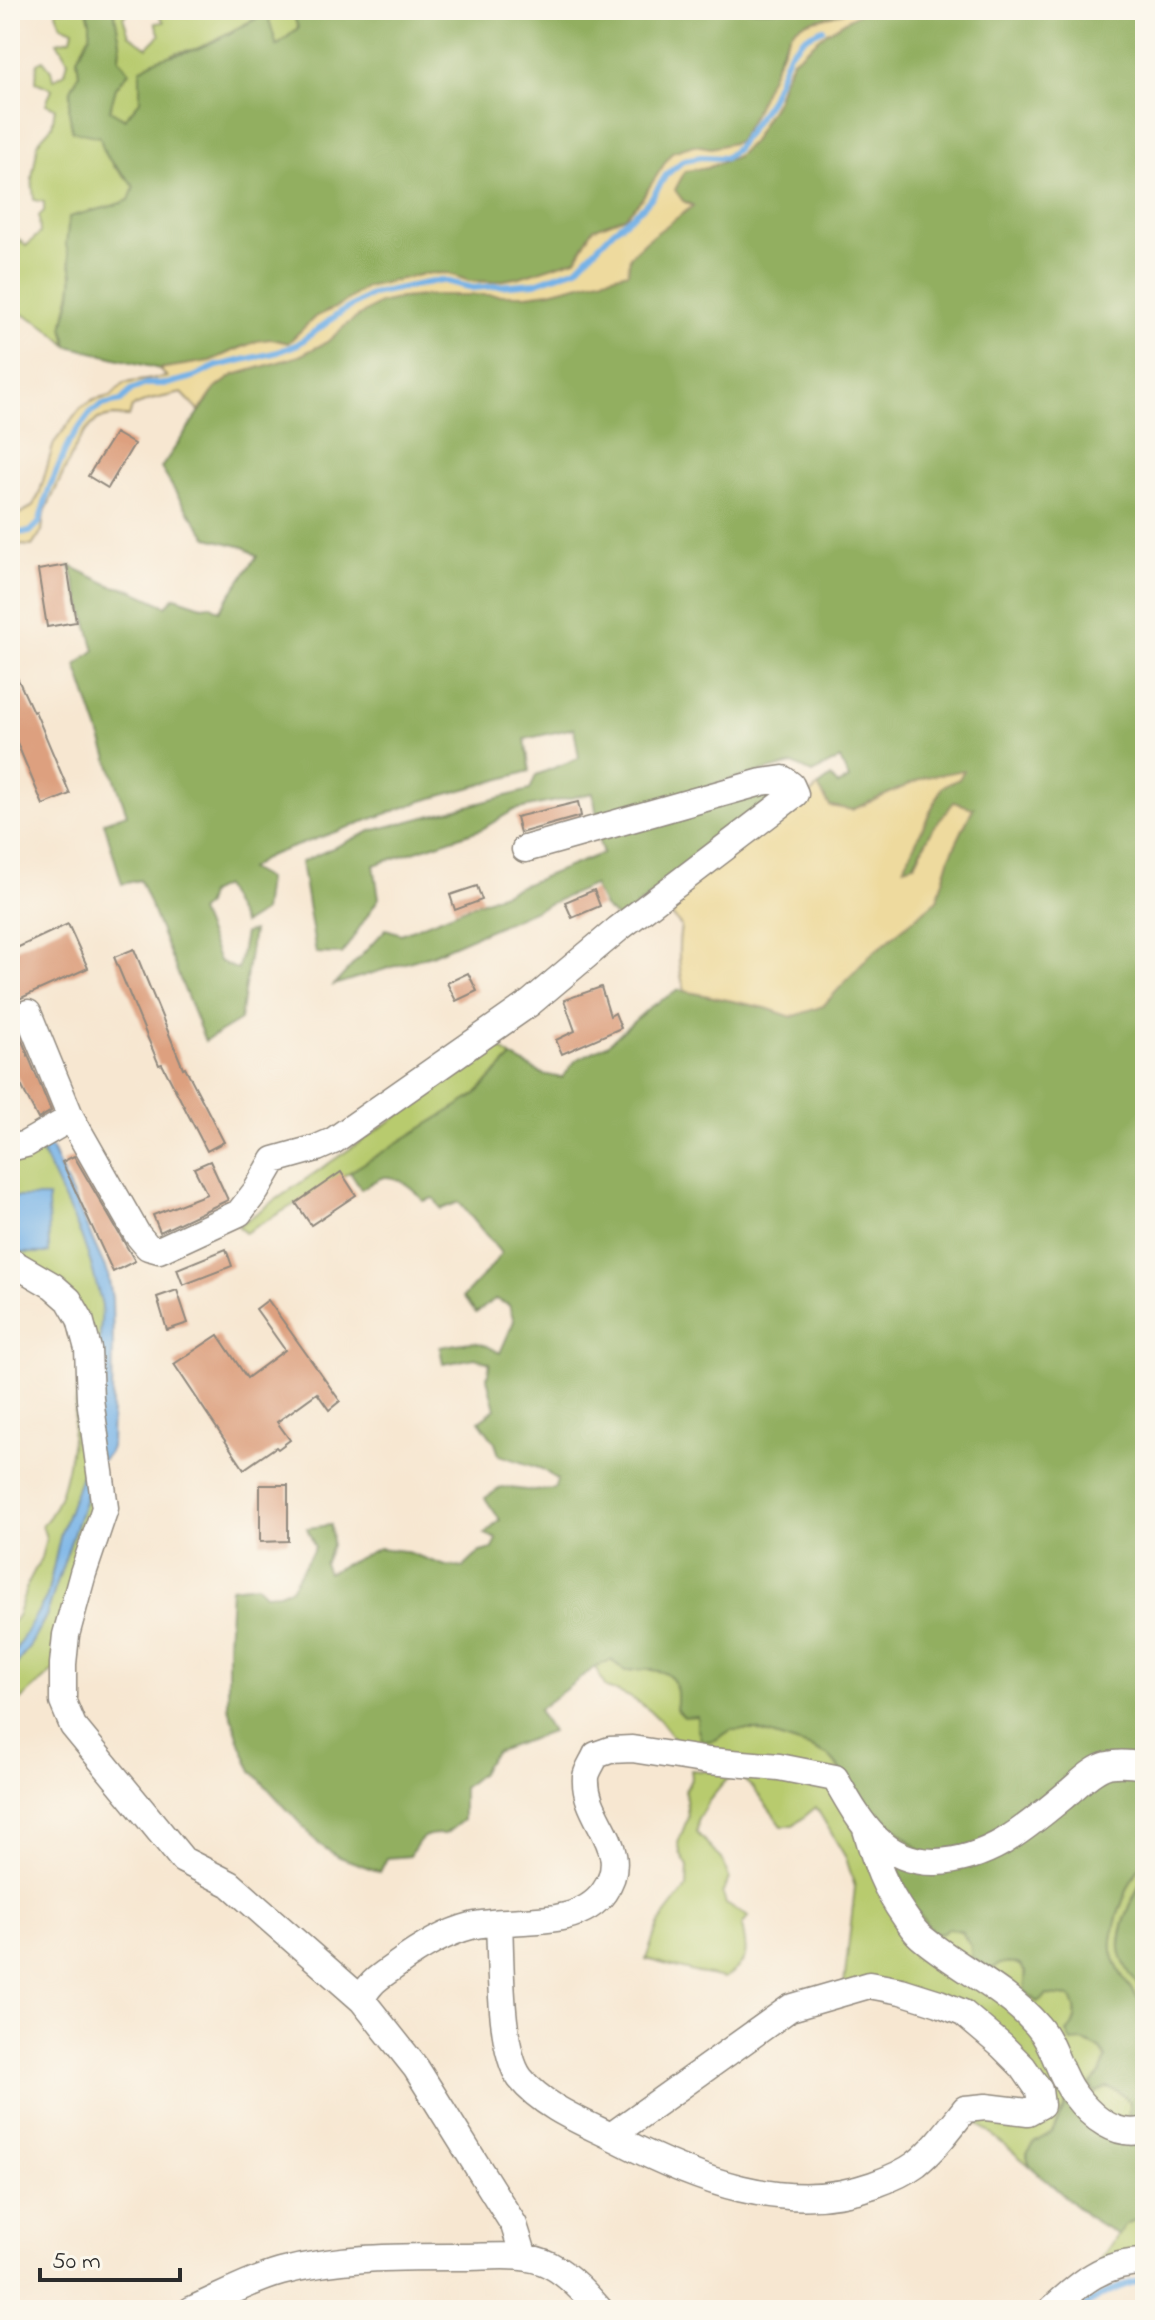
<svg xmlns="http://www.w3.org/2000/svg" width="1155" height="2320" font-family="'Indie Flower',sans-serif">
	<rect width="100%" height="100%" fill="#fbf7ec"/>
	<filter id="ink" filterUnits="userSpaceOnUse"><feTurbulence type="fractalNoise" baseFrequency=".0125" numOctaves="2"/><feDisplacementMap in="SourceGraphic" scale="16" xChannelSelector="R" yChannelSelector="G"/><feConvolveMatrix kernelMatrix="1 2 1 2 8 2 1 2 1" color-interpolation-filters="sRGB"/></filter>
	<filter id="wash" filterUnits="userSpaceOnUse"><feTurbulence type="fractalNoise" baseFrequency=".006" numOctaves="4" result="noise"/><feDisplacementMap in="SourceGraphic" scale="32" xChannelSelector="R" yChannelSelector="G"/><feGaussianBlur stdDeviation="1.8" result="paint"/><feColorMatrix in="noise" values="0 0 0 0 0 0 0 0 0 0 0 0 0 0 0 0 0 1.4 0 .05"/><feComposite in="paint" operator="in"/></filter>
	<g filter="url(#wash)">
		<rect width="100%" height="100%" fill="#f7e7d1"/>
		<path fill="#b8cb6e" stroke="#727b4c" stroke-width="2" d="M57,10H87L90,22V35L77,58L79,74L71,90L69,111L101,137L114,167L129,180L134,187L130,200L107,210H91L69,261C78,288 65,302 64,327C63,333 67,340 68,346C50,329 35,317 10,310V252L15,250L19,239L26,246L40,233L39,216L44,211V202L34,200L32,178L38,144L42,137L52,126L55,108L46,104L52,89L36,82L37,63L43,60L51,70L53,80L65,73L68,61L57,42L71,39L73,30L61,25L56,13Z
			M114,10H131L123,17L129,35L147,48L160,35L155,23L164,22L160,16L171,10H292L298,28L276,47L266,13L197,49L177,52L140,70V101L126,119L109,111L116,88L129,72L119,59L120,42Z
			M498,1047L512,1057L474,1096L350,1172L245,1233L238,1226Z
			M39,1146C60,1190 99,1259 102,1307C103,1336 99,1370 98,1400L92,1331L10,1254V1234L11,1253L48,1197H10V1158Z
			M77,1390L88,1456L61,1533L47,1596L10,1660V1626L18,1614L28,1583L41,1558L46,1538L42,1525C70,1500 73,1426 77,1390Z
			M95,1468L101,1510L54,1670L10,1709V1674L32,1642L46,1616Z
			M611,1660L625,1671L655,1668L673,1678L679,1692L715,1740L731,1730H756L812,1748L829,1756L871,1806L929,1858L901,1853L837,1775L680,1753C667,1720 640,1697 606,1688L595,1667Z
			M691,1770L832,1782L887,1901L1032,2027L1070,2097L1052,2132L1034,2143L1026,2154L1030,2166L968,2115L1048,2109L966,2008L844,1985L855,1887L846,1858L816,1807L793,1826H782L753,1788L739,1776L726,1780L708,1802L698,1819L697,1833L722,1859L729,1878L723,1894L726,1904L749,1917L742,1925C747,1953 751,1962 724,1978L694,1972L646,1959L658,1925L687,1887L688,1867L681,1855L678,1843L688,1817L685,1790L692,1777Z
			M881,1855L898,1860L899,1878L918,1913L948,1928L961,1931L971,1946V1957L991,1970C1005,1958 1025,1959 1026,1981L1047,1995L1070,1996C1077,2008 1077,2015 1072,2027L1083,2041L1100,2048L1106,2059L1100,2074L1107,2087C1134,2096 1133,2105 1124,2129L1112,2126L1053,2042L920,1933Z
			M1145,1862C1145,1876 1138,1886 1133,1898C1128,1912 1118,1933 1120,1948C1122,1960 1137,1984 1145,1993V2006C1132,1991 1116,1972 1112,1951C1109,1931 1130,1875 1145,1862Z
			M1145,2215V2256L1093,2270L1125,2224Z"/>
		<path fill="#92af61" stroke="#5e6d46" stroke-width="2" d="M87,10H114L120,42L119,59L129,72L116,88L110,110L125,119L140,101V70C159,54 177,56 199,48C222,39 245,24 267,13L277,46L298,28L292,10H848C831,21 805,16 792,32C781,44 771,78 764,94C756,111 747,127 737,143L711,148L694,145L672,152L641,200L625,217L593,229L576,259L520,277L494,282L469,281L447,273L424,274L366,287L339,306L315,317L288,343L271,339L241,347L210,361L159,369L68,346L63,328L71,295L73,274L66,245L69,217C91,210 108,209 129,200L134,187C120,165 106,167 100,137L72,131L69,111L71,90L79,74L77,58L90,35V22Z
			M864,10H1145V1762L1128,1760L997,1843L929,1858L871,1806L829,1756L812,1748L756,1730H731L715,1740L702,1742L697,1727V1716L684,1717L676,1709C683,1669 657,1667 625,1671L611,1660L595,1667L538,1710L551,1732L495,1752L486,1763L481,1773L463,1788V1820L445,1834C423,1833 420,1837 410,1856L387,1858L380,1872L337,1856L319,1844L252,1771L241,1746L228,1705V1645L231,1588L256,1585L265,1594L279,1593L291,1588L315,1547L307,1528L331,1525L332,1545L324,1564L328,1573L379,1548L404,1551L446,1566L464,1567L480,1552L493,1549L497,1539L485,1534L500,1520L485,1498L502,1487L534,1491L554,1489L557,1480L542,1469L499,1455L495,1443L479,1421L495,1409L487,1378L490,1363L475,1358L443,1364L440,1347C469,1342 475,1337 500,1353L514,1321L509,1305L495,1299L476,1313L463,1297L492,1266L501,1253L459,1202L441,1209L434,1198L423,1201C416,1190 399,1176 385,1177C378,1178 368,1185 361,1189L350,1172L474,1096L512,1057L543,1074L562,1078L576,1060L607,1045L650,1007L679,990L766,1008L792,1017L823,1006L870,955L937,900L950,856L973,808L932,830L914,864L903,868L942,786L959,779L926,777L852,810L830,806L818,787L831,777L838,785L849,779L840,759L812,773L793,764L728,780L598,822L593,793L514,810L482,829L374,865L379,898L342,954L316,953L301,862L371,831L530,790L536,775L579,758L574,728L525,739L530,771L422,801L268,856L249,869L267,879L263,912L243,924L223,886L209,893L206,905L199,912L219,961L238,970L245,933L253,931L240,1020L205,1041L140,880L122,884L104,822L127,814L76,665L95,650L70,566L112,586L129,589L166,606L175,597L202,606L210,605L219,611L257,556L244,547L208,538L181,501L161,468L216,388L234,375L299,356L327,342L347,324L379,303L401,298L435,295H526L549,292L627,272L630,256L647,240L692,205L683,201L674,190L685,171L707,168L737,156L751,143L777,99L782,81L793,60L827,32Z
			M766,787L782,794L619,920L604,907L593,885L431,955L334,985L386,929L401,934L603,853L596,834Z
			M1145,1770V1862C1130,1875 1109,1931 1112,1951C1116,1972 1132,1991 1145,2006V2127L1124,2129C1133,2105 1134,2096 1107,2087L1095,2093L1090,2085L1100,2074L1106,2058L1100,2048L1083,2041L1072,2042L1067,2032C1078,2022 1078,2009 1070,1997L1047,1995L1037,2002L1024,1991L1026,1973L1018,1963C1006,1962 1000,1962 991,1970L971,1957V1946L961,1931L948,1928L943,1933L935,1934C916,1911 899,1890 898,1860L945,1866L1089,1781Z
			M1145,1873V1993C1135,1982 1121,1964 1120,1948C1119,1925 1136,1893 1145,1873Z
			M1070,2097L1145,2136V2215L1126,2224L1118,2235L1087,2216L1030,2166L1026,2154L1034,2143L1052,2132Z"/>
		<path fill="#eeda9e" stroke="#8c8264" stroke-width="2" d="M848,10H864L827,32L793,60L782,81L777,99L751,143L737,156L707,168L685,171L675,190L683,201L693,206L647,240L630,256L628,272L549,292L526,295H435L401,298L379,303L347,324L327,342L299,356L234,375L216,388L199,411L182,393L150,400L132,407L129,417L112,416L98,419L86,431L77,444L44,514L42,531L32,546L20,545L10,541V514L21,513L32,507L39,495L54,443L81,408L94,400L111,396L124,383L167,377L159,369L210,361L257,341L271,339L288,343L315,317L339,306L366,287L424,274L447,273L469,281L494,282L520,277L576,259L593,229L625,217L641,200L672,152L694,145L711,148L737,142C756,115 766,84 781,54C784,47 787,37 792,32C805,16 832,20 848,10Z
			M964,770L959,779L942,787L904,867L915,864L932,830L954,802L973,808L950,856L937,900L870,955L823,1006L792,1017L766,1008L685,991C678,969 677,949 681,926L664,906L795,808L818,787L830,806L852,810L926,777Z"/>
		<path fill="#76b2e7" stroke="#506e89" stroke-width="2" d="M48,1141L108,1274L112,1299L113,1349L111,1447L108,1454L95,1468L46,1616L32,1642L10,1674V1660L47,1596L61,1533L88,1456L99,1350L102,1306L91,1264L81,1235L39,1146Z
			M10,1197H48L49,1253H11Z"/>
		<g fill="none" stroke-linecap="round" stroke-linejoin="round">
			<path stroke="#76b2e7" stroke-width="6" d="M10,533L30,532L39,523L49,489L69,442L91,412L102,405L121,401L131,390L146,384H167L194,377L217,366L278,352L298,344L340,313L372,294L441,280L473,288L535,283L577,268L613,231L642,208L653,196L666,175L684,160L701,157L725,158L736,149L770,100L789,53L805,37L823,29
				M1080,2310C1099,2294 1121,2285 1145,2279"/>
		</g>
		<g id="blocks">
			<path fill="#dda07f" d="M115,433L134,444L108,488L88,476Z
				M67,565L76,622L47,627L38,570Z
				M10,662L33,712L35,711L70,794L43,805L10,726Z
				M578,802L581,816L520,833L516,817Z
				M477,886L482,900L455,910L450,895Z
				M594,890L600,906L572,918L565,902Z
				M68,924L88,968L10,1003V951Z
				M134,949L183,1068L185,1067L224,1142L207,1151L162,1064L159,1065L114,957Z
				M468,973L477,991L456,1001L447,983Z
				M601,987L610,1016L615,1013L621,1028L562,1054L556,1040L575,1031L564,1000Z
				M10,1006L13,1019L51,1111L38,1119L10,1063Z
				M74,1156L135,1261L113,1272L62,1162Z
				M210,1161L228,1200L160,1232L153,1215L207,1194L194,1168Z
				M341,1172L356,1195L311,1225L296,1203Z
				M226,1249L232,1266L183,1285L177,1269Z
				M177,1290L188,1323L167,1330L157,1297Z
				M268,1300L340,1401L329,1410L317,1393L277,1422L290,1440L278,1449L276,1447L244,1469L174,1364L218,1335L247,1378L285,1350L256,1309Z
				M260,1485H288V1541L260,1542Z"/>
		</g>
	</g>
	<g filter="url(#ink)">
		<use href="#blocks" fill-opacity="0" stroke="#91897e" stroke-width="2"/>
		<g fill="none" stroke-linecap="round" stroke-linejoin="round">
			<defs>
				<path id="minor" d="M28,1013L71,1118L137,1234L148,1247L159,1250L239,1213L256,1191L274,1160L317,1148L333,1141L530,1003L618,929L795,794L791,785L783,779L762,782L525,849
					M10,1148L26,1144L71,1118
					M10,1261L53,1286L69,1300L80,1319L88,1349L90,1399L105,1508L83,1573L66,1635L63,1664V1702L73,1726L183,1860L230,1884L362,2000
					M866,1829C876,1864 884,1887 905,1917C910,1924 914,1931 920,1936C956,1967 1005,1988 1037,2025C1055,2045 1058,2073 1074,2094C1091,2117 1116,2138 1145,2130
					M499,1923C501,1959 499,2050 520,2078C543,2107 585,2123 617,2139C694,2179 786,2216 873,2185C887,2180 904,2173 916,2164C935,2149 950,2128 965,2109L986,2107L1028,2112L1041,2105L1039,2090L1023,2067L1002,2046L963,2013L939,2003L901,1991L869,1985L790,2008L611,2136
					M524,2257L514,2225L497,2198L416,2068L362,2000C368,1983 381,1976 395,1966C418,1949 444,1933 471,1926C511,1916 577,1931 604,1892C635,1848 583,1820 586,1777C587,1770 593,1762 596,1755L610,1750L632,1749L709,1761L779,1767L835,1778C859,1820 881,1863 936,1862C991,1860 1029,1825 1069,1792C1080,1783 1094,1768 1108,1765C1120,1762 1133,1764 1145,1766
					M191,2310C221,2297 249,2281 281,2272C341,2256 404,2257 465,2257C492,2257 525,2252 550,2265C569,2275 586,2294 600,2310
					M1051,2310C1080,2283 1103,2262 1145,2262"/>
			</defs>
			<use href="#minor" stroke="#91897e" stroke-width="29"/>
			<use href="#minor" stroke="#fff" stroke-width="26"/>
		</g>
	</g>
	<rect width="1155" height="2320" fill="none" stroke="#fbf7ec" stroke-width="40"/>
	<path d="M40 2268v12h140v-12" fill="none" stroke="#2b2b2b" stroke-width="4"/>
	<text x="52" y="2268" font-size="24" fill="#2b2b2b" stroke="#fbf7ec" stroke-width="6" paint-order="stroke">50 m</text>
</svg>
